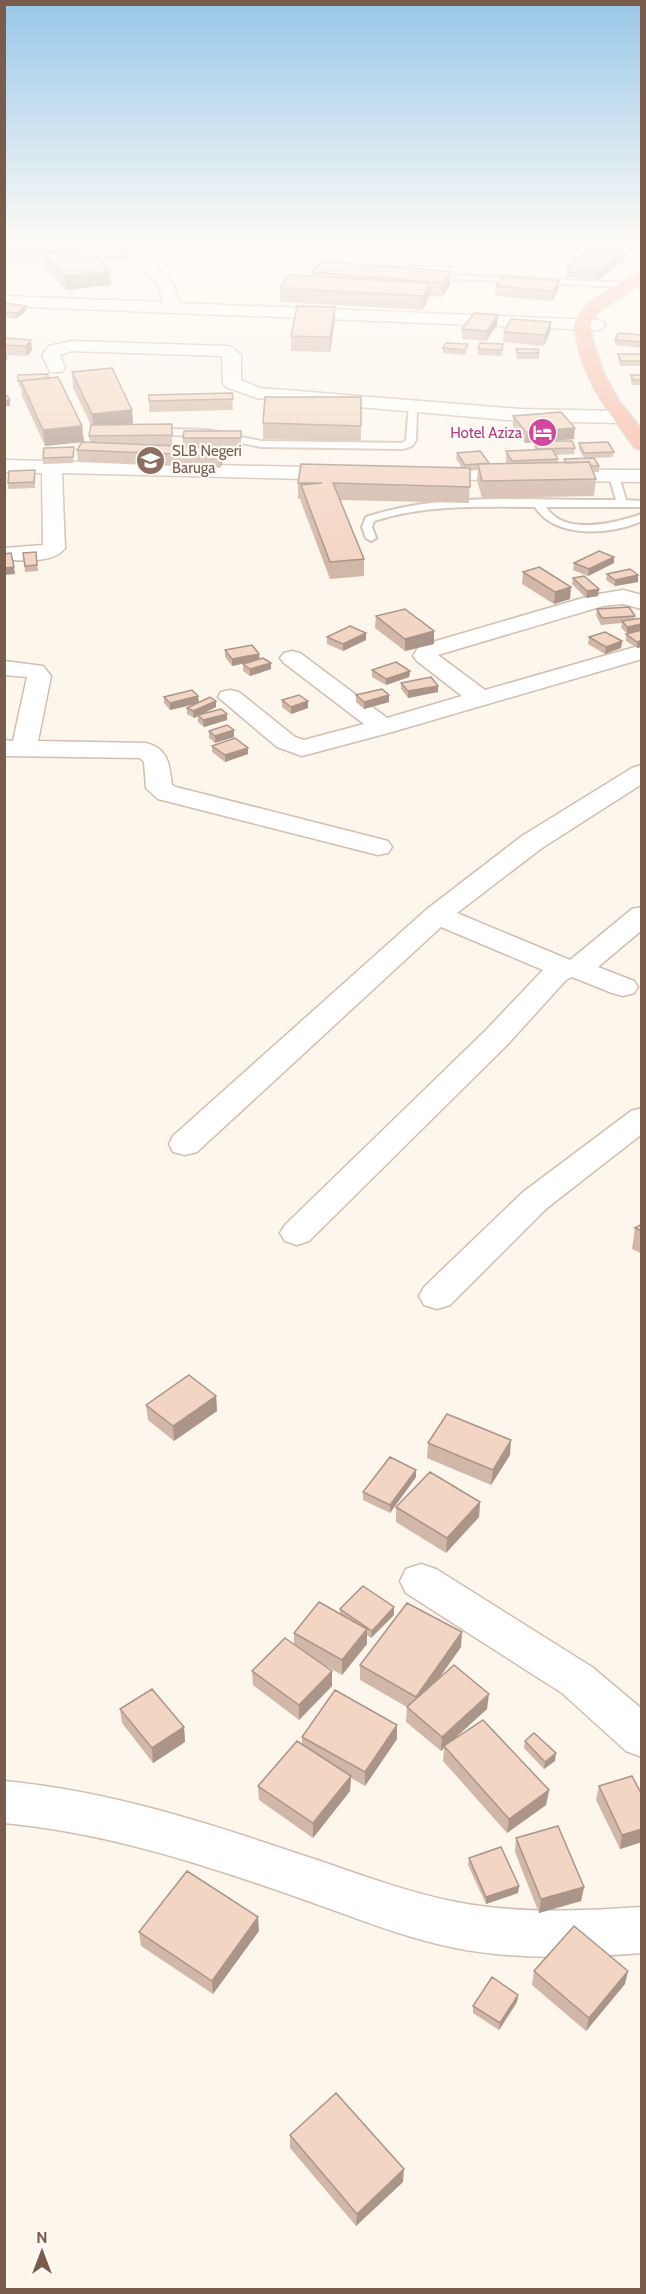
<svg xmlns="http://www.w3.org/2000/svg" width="646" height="2294" font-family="Cabin,sans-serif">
	<rect width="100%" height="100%" fill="#fdf6ec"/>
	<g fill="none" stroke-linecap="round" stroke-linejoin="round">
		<defs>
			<path id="lane" d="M453,275L627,283L631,285L627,287L456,279H453Z
				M409,405L417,407L416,440L412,446L403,449L261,447L207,436L165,435L160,432L165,429L207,430L261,441L402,443L406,440Z
				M614,473L619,476L626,500L642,501V507H546C565,537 615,523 642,514V521C611,535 555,539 535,507C482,507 426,504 374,521L372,527L376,538L371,541L366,538L362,527L366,517C445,491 534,501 616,500L609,476Z"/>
			<path id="street" d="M143,251L484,258L492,263L490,266L150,261C164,272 177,284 179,303L597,320L603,321L605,325L603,329L597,330L4,306V296L163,302L157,284L133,262L134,255Z
				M71,341L226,346L232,347L241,355V380L260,388L520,409L622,411L629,413L631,417L629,421L622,423L520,421L257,398L226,387L223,383L222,356L71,351L60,355L65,368L62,372H50L42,355L49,346Z
				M4,460L346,468L353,470L356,474L353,478L346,480L62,473L65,548C54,564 22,560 4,560V548L43,545L42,473L4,472Z
				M424,469L642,470V482L417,479L414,475L417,471Z
				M623,590L642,595V609L623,604L603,606L438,655L485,690L642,645V659L392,732L302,756L277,747L218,697L221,692L230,690L239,692L295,737L304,740L364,724L284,663L280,658L284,653L292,651L300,653L387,718L462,696L417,661L413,656L419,646L593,595Z
				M4,661L43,666L51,676L38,741L146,743C169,749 169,764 172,785L176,787L388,841L392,847L388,853L378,855L158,799L146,788L144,762L140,758L4,756V740L13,741L27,677L4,675Z
				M641,765L642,784L542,848L457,913L570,960L632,909L642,907V930L598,967L634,981L638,987L634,993L623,996L612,993L572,977L566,980L508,1044L309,1241L297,1245L285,1241L280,1233L285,1225L486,1030L543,970L441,927L197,1152L185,1155L173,1152L169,1144L173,1136L427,909L522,836L632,768Z
				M642,1108V1134L547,1208L450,1305L437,1309L424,1305L419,1296L424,1287L523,1192L631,1111Z
				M421,1564L436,1569L592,1667L642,1709V1757L626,1751L562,1693L406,1593L400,1581L406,1569Z
				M4,1781C110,1791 208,1823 308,1857C357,1873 405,1892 456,1902C517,1914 580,1911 642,1907V1953C579,1958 517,1960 455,1948C405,1938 356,1918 308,1901C208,1866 110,1833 4,1823Z"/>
			<path id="highway" d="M642,270V283L599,311L590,324L593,342L604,374L619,401L642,430V450L635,448C605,407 580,376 574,324L587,304Z"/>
		</defs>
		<use href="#lane" stroke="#d1beb0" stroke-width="4"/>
		<use href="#street" stroke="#d1beb0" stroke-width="3"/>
		<use href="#highway" stroke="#dad1cd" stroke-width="3"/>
		<use href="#lane" fill="#fff" fill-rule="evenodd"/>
		<use href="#street" fill="#fff" fill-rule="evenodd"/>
		<use href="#highway" fill="#f7b7a3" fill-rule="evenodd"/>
	</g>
	<path fill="#d1b7a8" d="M4,241L83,246L82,250L111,285L66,290L45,268V262L4,261Z
		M242,241H630L629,252H613L626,259L622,263L617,262V265L597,281L566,277L567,267L587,252L242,245Z
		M128,253L124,262H103L102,257Z
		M312,272H450V285L442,297L429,296L423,310L280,302V288L312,276Z
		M559,281L558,291L552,301L495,296L496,286Z
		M4,303L26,306V311L16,319L4,317Z
		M335,321L330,352L291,351V336Z
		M551,322L550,332L544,346L503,342L504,332Z
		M497,325L486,341L462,339V329Z
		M642,335V348L615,345V340Z
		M4,337L9,339L31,340L32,350L27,356L7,355V360L4,362Z
		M443,348L467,350L465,355L443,353Z
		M478,349L503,350L502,356L478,355Z
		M516,349L539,353V359H517Z
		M618,354H642V366H620L618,359Z
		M72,372L132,410L133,424H172V446H183V438L241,431V449H223L224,459L220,468L78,462L77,450L82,442L45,446L22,396L21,387H19L18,375L48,378L82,426L84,442H90L89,436L91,425L73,388Z
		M631,375H642V385H632L631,381Z
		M232,393L233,410L149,412V395Z
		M361,397V441L263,439V423Z
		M513,416L574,439L551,441L575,448L574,454L556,455L558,459V463H564V459L584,458L579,449V443L614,452L613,457L594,458L599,466V472H593L596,479L594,496L482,498L477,480L478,470L470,471L469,503L340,500L364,559V576L330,579L301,502V499H298V483L462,468L456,459L457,453L489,464H506V451L535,450L534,443H525L513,427Z
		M74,447L73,463L43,464V458Z
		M35,476V488L8,489V483Z
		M36,552L38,571L25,572L23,553Z
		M614,557V563L588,576L573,570L574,563Z
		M523,572L570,599L554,604L522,584Z
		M607,574L638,582L615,586L606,580Z
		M573,578L599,589L598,596L586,598L572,584Z
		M597,609L635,616L634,619L642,618V647L637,648L626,641V634L636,632L627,633L621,628L622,623L601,625L596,615Z
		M376,616L434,644L405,651L375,628Z
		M327,637L366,640L343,651L327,644Z
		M589,637L622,641L621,648L605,654L588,644Z
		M225,650L260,659L271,669L250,676L243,671V664L250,662L232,666L225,657Z
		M372,670L410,671L409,677L386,685L372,677Z
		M401,683L438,686V692L408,698L401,689Z
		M356,695H389V702L364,709L356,702Z
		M198,696L199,702L216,707L201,714L227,720L204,727L198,722V716L194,718L187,714V708L196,704L170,710L164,703V697Z
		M282,700L308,708L291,714L282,707Z
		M234,730V737L215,743L209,738V731Z
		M212,746L248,754L225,762L212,752Z
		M642,1224V1254L632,1249L635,1228Z
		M216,1396L217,1411L174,1441L148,1420L146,1405Z
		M428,1443L510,1455L491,1485L427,1458Z
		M416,1470V1477L390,1513L363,1500V1492Z
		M480,1502L479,1517L446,1553L396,1522V1507Z
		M394,1607V1615L371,1638L367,1635V1644L342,1675L321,1663L332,1671V1686L299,1720L253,1685L252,1671L294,1644V1633L340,1614V1609Z
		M461,1647L438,1679L487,1709L451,1742L549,1790L546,1805L507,1833L443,1761L444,1748L441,1751L406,1722L407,1707L360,1680V1665Z
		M120,1709L184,1727L185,1742L153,1763L122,1723Z
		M302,1737L397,1739L365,1786L351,1778L350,1791L313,1838L259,1800L258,1786L302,1744Z
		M525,1741L555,1761L544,1769L524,1748Z
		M599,1786L642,1795V1842L620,1849L596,1800Z
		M516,1838L584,1887L581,1901L539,1913L515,1852Z
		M469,1858L519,1886L518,1893L486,1904L468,1865Z
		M259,1931L213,1994L141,1946L139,1932Z
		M534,1971L625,1984L586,2031L532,1985Z
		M518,1995L517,2002L499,2030L473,2013V2006Z
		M290,2135L403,2182L356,2226L290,2148Z"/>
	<path fill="#aa9588" d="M79,241H83V246L77,262L76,248Z
		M128,248V253L124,262V257Z
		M626,254V259L622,263V258Z
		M618,255L617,265L597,281L598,271Z
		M110,271L111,285L66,290L64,276Z
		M450,272V285L442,297L443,283Z
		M559,281L558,291L552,301L553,291Z
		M429,283V297L423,310L424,296Z
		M26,306V311L16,319V313Z
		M335,307V321L330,352V337Z
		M498,315L497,325L486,341L487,331Z
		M551,322L550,332L544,346L545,335Z
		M31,340L32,350L27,356L26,346Z
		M7,355V360L4,362V356Z
		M10,400V406H4V401Z
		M132,410L133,425L93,429L92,414Z
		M82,426L84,442L45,446L43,430Z
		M575,428L574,439L525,443L526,432Z
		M223,448L224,459L220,468V456Z
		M614,557V563L588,576L589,569Z
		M14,567L15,574L4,575V568Z
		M638,575V582L615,586V580Z
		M571,587L570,599L554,604L555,592Z
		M599,589L598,596L586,598L587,591Z
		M642,624V631L627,633V627Z
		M434,631V644L405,651V639Z
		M366,633V640L343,651V644Z
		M642,640V647L637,648V642Z
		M622,641L621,648L605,654L606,647Z
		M259,654L260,660L232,666V659Z
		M271,663V669L250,676V669Z
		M410,671L409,677L386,685V679Z
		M438,686V692L408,698V691Z
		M389,695V702L364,709V702Z
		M198,696L199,703L170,710V703Z
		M216,701V707L194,718L193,711Z
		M308,701V708L291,714V707Z
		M227,714V720L204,727L203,720Z
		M234,730V737L215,743V736Z
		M248,748V754L225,762V755Z
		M216,1396L217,1411L174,1441L173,1426Z
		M511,1440L510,1455L491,1485L493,1470Z
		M416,1470V1477L390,1513V1505Z
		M480,1502L479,1517L446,1553L447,1538Z
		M394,1607V1615L371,1638L372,1631Z
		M367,1629V1644L342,1675V1660Z
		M462,1632L461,1647L416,1711V1697Z
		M332,1671V1686L299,1720V1705Z
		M489,1694L487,1709L445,1747L444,1746V1748L441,1751L442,1737Z
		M397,1725V1739L365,1786V1772Z
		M184,1727L185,1742L153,1763L152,1748Z
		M556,1753L555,1761L544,1769L545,1762Z
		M351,1776L350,1791L313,1838V1823Z
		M549,1790L546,1805L507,1833L509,1819Z
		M642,1829V1842L620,1849L622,1835Z
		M519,1886L518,1893L486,1904V1897Z
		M584,1887L581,1901L539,1913L541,1899Z
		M258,1917L259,1931L213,1994L212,1981Z
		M628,1971L625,1984L586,2031L589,2018Z
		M518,1995L517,2002L499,2030L500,2023Z
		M404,2169L403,2182L356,2226L357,2214Z"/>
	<path fill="#f3d5c3" stroke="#aa9588" stroke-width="1.5" d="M4,241H79L76,248H4Z
		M106,247L128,248L124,257H102Z
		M89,249L110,271L64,276L44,254Z
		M597,250L626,254L622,258L618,257V255L596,252Z
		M588,251L618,255L598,271L567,267Z
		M321,261L450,272L443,283L312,272Z
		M288,275L429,283L424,296L280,288Z
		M502,276L559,281L553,291L496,286Z
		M4,303L26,306L16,313L4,312Z
		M297,306L335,307L330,337L291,336Z
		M474,313L498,315L487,331L462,329Z
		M511,319L551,322L545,335L504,332Z
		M618,333L642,335V342L615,340Z
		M4,338L31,340L26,346L4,345Z
		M446,343L468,344L465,350L443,348Z
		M480,343L503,344L502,350L478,349Z
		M516,349H538L539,353H517Z
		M618,354H642V361H621Z
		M112,368L132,410L92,414L72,372Z
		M48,374V378L18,381V375Z
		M631,375H642V380H633Z
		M58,377L82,426L43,430L21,381Z
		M232,393L233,399L149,401V395Z
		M7,396L10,400L4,401V397Z
		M265,397H361V426L263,423Z
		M561,412L575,428L526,432L513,416Z
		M172,424V435L89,436L91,425Z
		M184,431H241V438H183Z
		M534,441H572L575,448L537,449Z
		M82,442L223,448L220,456L77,450Z
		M608,442L614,452L584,453L579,443Z
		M74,447L73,457L43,458L44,448Z
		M552,449L558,459L512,461L506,451Z
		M480,451L489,463L465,465L457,453Z
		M594,458L599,466H591L589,462L566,463L564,459Z
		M589,462L596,479L482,481L478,464Z
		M301,464L470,468V487L333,483L364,559L330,562L301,485L322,483H298Z
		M35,470L34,482L8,483L9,471Z
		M599,551L614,557L589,569L574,563Z
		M36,552L37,565L25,566L23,553Z
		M11,553L14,567L4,568V554Z
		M539,567L571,587L555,592L523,572Z
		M630,569L638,575L615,580L607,574Z
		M584,576L599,589L587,591L573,578Z
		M629,607L635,616L602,618L597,609Z
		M405,609L434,631L405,639L376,616Z
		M642,618V624L627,627L622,621Z
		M350,626L366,633L343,644L327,637Z
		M642,630V640L637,642L626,634Z
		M605,632L622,641L606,647L589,637Z
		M252,645L259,654L232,659L225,650Z
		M263,658L271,663L250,669L243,664Z
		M396,662L410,671L386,679L372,670Z
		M431,677L438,686L408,691L401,683Z
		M382,689L389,695L364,702L356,695Z
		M192,690L198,696L170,703L164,697Z
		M299,695L308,701L291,707L282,700Z
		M210,697L216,701L193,711L187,708Z
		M221,709L227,714L203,720L198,715Z
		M227,725L234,730L215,736L209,731Z
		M235,738L248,748L225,755L212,746Z
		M642,1224V1231L635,1228Z
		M189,1375L216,1396L173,1426L146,1405Z
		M447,1414L511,1440L493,1470L428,1443Z
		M390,1457L416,1470L390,1505L363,1492Z
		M430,1472L480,1502L447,1538L396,1507Z
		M363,1586L394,1607L372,1631L340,1609Z
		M319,1602L367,1629L342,1660L294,1633Z
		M407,1603L462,1632L416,1697L360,1665Z
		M285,1638L332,1671L299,1705L252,1671Z
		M454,1665L489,1694L442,1737L407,1707Z
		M152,1689L184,1727L152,1748L120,1709Z
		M335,1690L397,1725L365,1772L302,1737Z
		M483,1720L549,1790L509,1819L444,1746Z
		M534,1733L556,1753L545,1762L525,1741Z
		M297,1741L351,1776L313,1823L258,1786Z
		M632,1776L642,1795V1829L622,1835L599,1786Z
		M558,1826L584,1887L541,1899L516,1838Z
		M501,1847L519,1886L486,1897L469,1858Z
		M187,1871L258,1917L212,1981L139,1932Z
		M574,1926L628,1971L589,2018L534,1971Z
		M492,1977L518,1995L500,2023L473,2006Z
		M336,2093L404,2169L357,2214L290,2135Z"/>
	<linearGradient id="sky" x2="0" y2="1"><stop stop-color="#97c7e8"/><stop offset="0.43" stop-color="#fefbf6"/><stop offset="1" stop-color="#fefbf6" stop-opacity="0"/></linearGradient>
	<rect width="646" height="562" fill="url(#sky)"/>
	<defs>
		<symbol id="hotel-disc" viewBox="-11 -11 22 22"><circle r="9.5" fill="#d1479c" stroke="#fffaf3"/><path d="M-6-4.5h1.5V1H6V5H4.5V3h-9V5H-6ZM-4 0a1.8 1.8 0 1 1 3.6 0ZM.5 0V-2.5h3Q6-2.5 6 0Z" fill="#fff"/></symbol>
		<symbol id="school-disc" viewBox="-11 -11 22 22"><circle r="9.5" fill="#8d6e63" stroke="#fffaf3"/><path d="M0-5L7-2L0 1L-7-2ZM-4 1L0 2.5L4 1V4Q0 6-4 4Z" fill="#fff"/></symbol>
	</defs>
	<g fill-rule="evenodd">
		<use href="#hotel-disc" x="526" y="416" width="33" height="33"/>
		<use href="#school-disc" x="134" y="444" width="33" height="33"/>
	</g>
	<g text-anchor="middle" stroke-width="4.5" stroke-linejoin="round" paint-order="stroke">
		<g font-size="15" fill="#b23c85" stroke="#fffaf3" text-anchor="end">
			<text x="522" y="438">Hotel Aziza</text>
		</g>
		<g font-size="15" fill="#785e54" stroke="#fffaf3" text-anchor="start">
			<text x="172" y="456">SLB Negeri<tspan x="172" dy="17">Baruga</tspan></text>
		</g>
	</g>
	<rect width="646" height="2294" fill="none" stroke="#7a5c4d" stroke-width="12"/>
	<g transform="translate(42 2252)" stroke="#fffaf3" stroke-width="4.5" paint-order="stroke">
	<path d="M0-4.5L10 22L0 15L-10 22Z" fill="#7a5c4d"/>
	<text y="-9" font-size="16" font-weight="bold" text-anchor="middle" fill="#7a5c4d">N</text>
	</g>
</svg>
